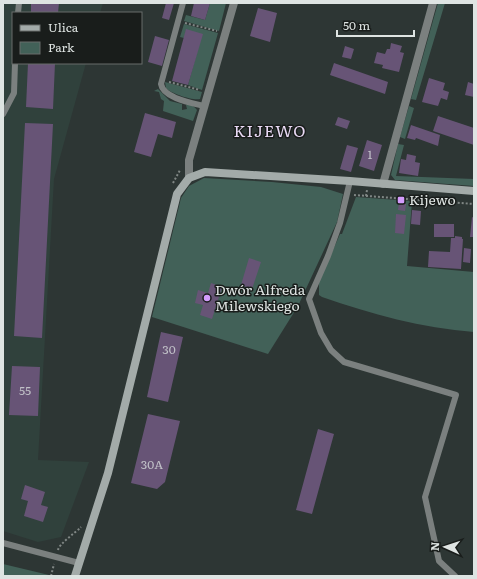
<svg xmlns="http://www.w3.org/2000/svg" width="477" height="579" font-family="Literata,serif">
	<rect width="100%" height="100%" fill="#2d3634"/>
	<path fill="#30413c" d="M3,3H103L100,13H13V63H86L54,179L38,460L89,462L61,537L38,542L3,531Z"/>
	<path fill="#426158" d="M210,3H226L219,31L184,21L186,15L205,20Z
		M438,3H445L416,100L411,99Z
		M184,24L218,33L202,90L188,85L202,34L184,38L180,37Z
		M165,82L202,92L200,99C193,101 170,93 166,88Z
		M158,89L170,101L182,104V110L187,109L186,105C191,104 194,106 197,110L193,121L163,111L164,101L161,99L159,92L154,91Z
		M409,106L414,108L405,139L400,137Z
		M398,144L404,145L396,176L474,179V186L395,180L391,175Z
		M204,178L272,182L321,187L343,194L337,222L298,306L268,354L152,317L181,198L189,186Z
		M356,197L412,201L407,266L474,272V332C422,328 371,314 322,297L319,295V282L340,234H342Z
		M3,564L49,575L50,576H3Z"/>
	<path fill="#675476" d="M31,3H59L58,13H31Z
		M166,3H174L169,20L162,18Z
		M194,3H210L205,20L191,16Z
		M258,8L277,13L270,42L250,36Z
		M186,29L203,34L188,85L172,81Z
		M155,36L169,40L162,66L148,62Z
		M391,43L402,46L400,52L404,53L399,72L382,68L383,65L374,63L377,52L385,54L387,49H390Z
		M345,46L354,49L351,59L342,57Z
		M28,63H55L53,109L26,107Z
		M334,63L388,82L385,94L330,75Z
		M429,78L445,83L443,90L449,92L447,100L441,98L438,106L422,102Z
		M468,82L474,84V97L465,95Z
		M145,113L176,122L172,138L158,134L151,157L134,152Z
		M438,116L474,128V145L433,131Z
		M338,117L350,121L347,129L335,125Z
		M25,123L53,124L42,338L14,336Z
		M411,125L440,135L438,146L416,138L415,140L407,138Z
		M367,140L382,145L374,171L359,166Z
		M347,145L358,148L351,172L340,169Z
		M407,154L416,156L415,162L420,163L418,176L399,173L401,159L406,160Z
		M399,203L406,204L405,211L398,210Z
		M412,210L421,211L420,225L411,224Z
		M396,214L406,215L404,234L395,233Z
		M472,217L474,218V237H470Z
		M434,224H454V237H434Z
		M455,236L462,237V239H463L461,269L428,267L429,251L450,252L451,238H455Z
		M464,248L471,249L470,263L463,262Z
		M249,258L261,262L252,289L241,285Z
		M211,283L222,287L212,319L200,315L203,305L195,303L198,290L208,293Z
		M161,332L183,337L168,402L147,397Z
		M12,366L40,367L38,416L9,415Z
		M148,414L180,421L165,482L157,489L131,483Z
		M318,429L334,434L312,514L296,510Z
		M25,485L45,492L41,505L48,507L43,522L24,516L28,501L21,499Z"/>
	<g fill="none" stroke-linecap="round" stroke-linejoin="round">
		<path stroke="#808785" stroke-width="2" stroke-dasharray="2 2" stroke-linecap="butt" d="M185,23L217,31
			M169,82L200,90
			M173,183L180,170
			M354,195L474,204
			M366,196L367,190
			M58,550C59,544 75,533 81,527
			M51,576L54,564"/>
		<path stroke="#7b807f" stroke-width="6" d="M183,3L161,84C163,98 192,103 204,106
			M18,13L19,3
			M3,114L14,93L15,63
			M350,181L340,223L328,256L309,299L321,333L331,350L344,362L456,395L425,497L439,561L455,576
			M3,543L79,563"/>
		<path stroke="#7b807f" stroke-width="8" d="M189,178V160L234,3
			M383,184L433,3"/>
		<path stroke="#a3aba9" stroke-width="8" d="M75,576L108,473L177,194L189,178L205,172L350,181L474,191"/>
	</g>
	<g fill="#d39cfc" stroke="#191d1b" stroke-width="1.5">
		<rect x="397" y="196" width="8" height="8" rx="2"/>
		<circle cx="207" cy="298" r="4"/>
	</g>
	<g text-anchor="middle" stroke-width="3" stroke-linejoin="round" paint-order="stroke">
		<g font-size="12" fill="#c0c0c7">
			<text x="370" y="159">1</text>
			<text x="169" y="354">30</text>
			<text x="25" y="395">55</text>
			<text x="152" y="469">30A</text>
		</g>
		<g font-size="14" fill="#dee4e2" stroke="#191d1b" text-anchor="start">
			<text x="409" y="205">Kijewo</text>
			<text x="215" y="295">Dwór Alfreda<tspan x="215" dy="16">Milewskiego</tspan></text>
		</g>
		<g font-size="16" letter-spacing="1" fill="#e9daf5" stroke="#191d1b">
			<text x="270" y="137">KIJEWO</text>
		</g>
	</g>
	<rect width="477" height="579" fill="none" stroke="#dee4e2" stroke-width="8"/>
	<rect x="12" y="12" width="130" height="52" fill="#191d1b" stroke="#686d6b"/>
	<rect x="20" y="25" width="20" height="6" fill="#a3aba9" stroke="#686d6b"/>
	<text x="48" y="32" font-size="12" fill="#dee4e2">Ulica</text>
	<rect x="20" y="42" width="20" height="12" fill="#426158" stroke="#686d6b"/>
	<text x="48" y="52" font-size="12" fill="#dee4e2">Park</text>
	<g transform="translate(445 547) rotate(273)" stroke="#191d1b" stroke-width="3" paint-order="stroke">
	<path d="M0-3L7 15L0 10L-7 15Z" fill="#dee4e2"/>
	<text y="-6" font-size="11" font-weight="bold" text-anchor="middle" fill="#dee4e2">N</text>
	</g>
	<path d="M337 30v6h77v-6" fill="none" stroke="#dee4e2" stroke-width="2"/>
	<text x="343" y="30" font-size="12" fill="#dee4e2" stroke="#191d1b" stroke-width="3" paint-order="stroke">50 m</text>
</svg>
